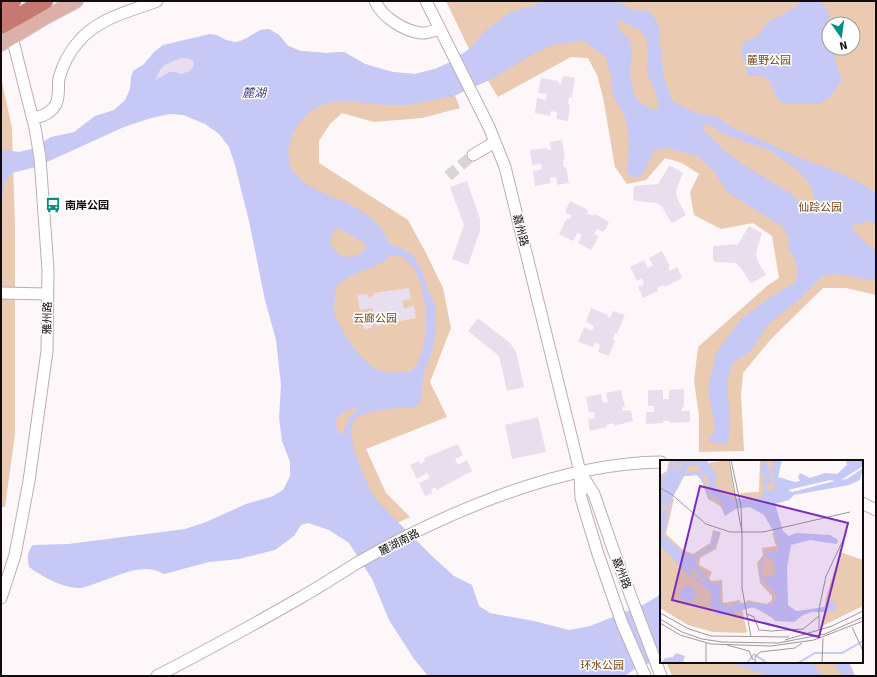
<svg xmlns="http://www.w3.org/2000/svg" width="877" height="677" font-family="Signika,'Noto Sans SC',sans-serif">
	<rect width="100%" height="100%" fill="#fef7f9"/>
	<path fill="#eacab0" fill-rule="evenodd" d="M446,1H876V295L846,288H823L771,339L743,373L741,395L744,451L699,452V416L694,381L698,347L767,286L779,278L772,236L753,223L721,229L694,215L690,192L699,174L682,163L665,158L646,180L627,184L615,167L603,97L597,75L588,58L571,57L498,97L469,49ZM829,24H853V48H829Z
		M269,29L279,35L288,46L301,51L326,53L344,52L365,64L392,72L415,74L435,69L443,66L460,108L422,118L374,122L342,113L330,124L319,141V163L408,220L426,253L443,288L451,328L430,382L447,417L366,449L386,493L410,517L365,538L236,42C249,39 255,30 269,29Z
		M1,77L12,128L15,227V434L5,507H1Z
		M666,662H849L855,676H672Z"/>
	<path fill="#c6c8f6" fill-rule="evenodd" d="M543,1H618L631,10L650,11L659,26L660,45L664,77L672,101L696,113L717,117L730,126L801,158L830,169L859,182L876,193V223L866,221L851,227L858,236L876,251V281L838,274L823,276L800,299L768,324L751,351L734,362L727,380L730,421L728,444L708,442L715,430L708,387L716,353L740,320L768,299L795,282L798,272L796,262L788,249L789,239L783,227L727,192L713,170L697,156L668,148L654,151L649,162L641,176L634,178L627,172L629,144L626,118L613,96L611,76L606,57L583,41L556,44L535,53L492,79L454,96L409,105H385L345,101L326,103L309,112L299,123L292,135L288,152L291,169L307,185L331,197L344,201L360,210L376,222L384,232L389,243L403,249L414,256L423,273L428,290L435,304L436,321L434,344L429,360L424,372L420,403L415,408H398L374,411L357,417L353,422L351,433L354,450L371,493L382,506L433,557L454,576L472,585L479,606L490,613L534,621L569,630L590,626L643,605L658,596L661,592V659L636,668L625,676H428L414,659L389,620L372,579L349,543L329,530L308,523L301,525L294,536L275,550L239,559L209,562L164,574C142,561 117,577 94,584C91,585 86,587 82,588C64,589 43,577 29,567C27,558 27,551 33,545L68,544L185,529L206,522L246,504L273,496L283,490L290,476V462L282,441L279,418L281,385L276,340L265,300L249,221L235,165L229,147L219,134L205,124L183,115L170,114L151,118L124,127L36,167L12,173L5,181L1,209V149L19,152L31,149L51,137L74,132L95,116L114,110L125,100L130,89L131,77L133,71L144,64L154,52L163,45L210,34L217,35L226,40L236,42L242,41L260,30L269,29L279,35L288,46L301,51L326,53L344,52L365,64L392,72L415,74L435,69L450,62L469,49L485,31L509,13L541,3ZM618,20L640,30L647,40L648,54L647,73L654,88L659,107L654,110L640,103L634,93L630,74L632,48L629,38L620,31L617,23ZM708,124L724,134L771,151L799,171L810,185L819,211H807L792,194L747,167L726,152L701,127ZM335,229L341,230L363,242L366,244C364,255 348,261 339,254C335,251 333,247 330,244L332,233ZM389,256H401L414,268L421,284L425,304L426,334L422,353L416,366L409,372L389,373L375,369L360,356L347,338L334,314L335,291L339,283L351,276L386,261ZM359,408L349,417L342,436C339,432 336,428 336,424C336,413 350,408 359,408Z
		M804,1C824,1 828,3 830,24H829V48H833L836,63L842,80L830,97L819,104L782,103L777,98L768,79L761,76H747C748,60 737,60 744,42L759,35L765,25L771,20L781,16Z
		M720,662H812L822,676H769L737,665Z
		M833,662H849L855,676H843Z"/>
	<path fill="#e9deed" d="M181,58L190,59L193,61L194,65L190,71L181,74L175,72H170L155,80L160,70L164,65Z
		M563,76L575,78L572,97H569L568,104L570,105L568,121L556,119L557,112L551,111L550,116L535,113L537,98L546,100L547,94L538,93L541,78L558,81V83L561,84Z
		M562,140L565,159L563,160L564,167H566L569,183L557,185L556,177L550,178L551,183L535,186L533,171L542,169L541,164L532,165L530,150L547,148V150H551L550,142Z
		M671,166L683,173L677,188L676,193L678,200L686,215L673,223L671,222L662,207L657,203L636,201L633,199L634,186L658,184L669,166Z
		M467,181L480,219V231L468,265L452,259L464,225L450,187Z
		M570,201L588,210L587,213L593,216L595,214L609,222L604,232L597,229L594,234L599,236L591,250L578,243L582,235L577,233L573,241L559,234L567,218L570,219L572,216L565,212Z
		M749,226L762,233L756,253L757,260L766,275L752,283L750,282L741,268L736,263L715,262L713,259V246L738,244Z
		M662,251L670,266L668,267L670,271L677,267L682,278L665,287L663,285L657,288L658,291L643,298L638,287L644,284L642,278L637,281L630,267L644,260L648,268L653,266L649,258Z
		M409,288L411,299L402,301L404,308L414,306L416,318L377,326L376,324L371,325L372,328L364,329L361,316L373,313L372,308L360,310L357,295L367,294L368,297L373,296V293Z
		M591,308L608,315L607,317L610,318L613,311L625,315L617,334L615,333L613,340L615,341L609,356L598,352L600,345L595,342L593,347L578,342L584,327L592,331L594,326L586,322Z
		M478,318L510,343L516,352L524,387L507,391L499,356L468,331Z
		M684,389V407H682V411H690V422L670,423V421H663V423L646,424V412H654V406H648V390H663V399H669V390Z
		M621,390L625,407H622L623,411L631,410L633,421L614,426V423L606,425L607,427L590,431L588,419L595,418L594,412L589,413L586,397L601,394L603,403L608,402L606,393Z
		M538,417L546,452L512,459L505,425Z
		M458,444L463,455L455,459L458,465L467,460L472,471L437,490L435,487L431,490L432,493L425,496L419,483L430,478L427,473L417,479L410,465L419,461L420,464L425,461L424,458Z"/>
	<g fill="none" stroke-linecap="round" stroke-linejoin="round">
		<path stroke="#dad4d6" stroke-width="11" stroke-dasharray="11 5.5" stroke-linecap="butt" d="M448,176L473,155"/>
		<defs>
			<path id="minor" d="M375,1C382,17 404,31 421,33C427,34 435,30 440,29
				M426,1L489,127L505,167L580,472
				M33,118C45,116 57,110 58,96C59,90 58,84 59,78C63,64 69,52 79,41C98,18 131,11 157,1
				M473,155L495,142
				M1,293L47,294
				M862,503L876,510
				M1,598L15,555L29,481L47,351L48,270L40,158L35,128L12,37
				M157,676C205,651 253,625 300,598C319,587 338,575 357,563C444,513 560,463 661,462
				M645,676L622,623L598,554L581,498L580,472L594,494L613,549L661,676"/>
			<path id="major" d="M1,44L44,18L76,1"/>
			<path id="highway" d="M1,8L13,1
				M1,26L45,1"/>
		</defs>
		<use href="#minor" stroke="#bfadb3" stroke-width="13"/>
		<use href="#major" stroke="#d4d3d4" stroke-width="16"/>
		<use href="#highway" stroke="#d4d3d4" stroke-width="18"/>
		<use href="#minor" stroke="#fff" stroke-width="11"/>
		<use href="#major" stroke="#dcafa9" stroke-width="14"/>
		<use href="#highway" stroke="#c57970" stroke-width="16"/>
	</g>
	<defs>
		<symbol id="bus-bare" viewBox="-9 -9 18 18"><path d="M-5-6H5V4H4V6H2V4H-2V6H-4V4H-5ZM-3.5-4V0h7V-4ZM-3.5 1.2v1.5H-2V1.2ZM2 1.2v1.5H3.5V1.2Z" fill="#00927f" stroke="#fff" stroke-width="2.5" paint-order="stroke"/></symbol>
	</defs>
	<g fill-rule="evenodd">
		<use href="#bus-bare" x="42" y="194" width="22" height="22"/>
	</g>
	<g text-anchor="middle" stroke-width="3" stroke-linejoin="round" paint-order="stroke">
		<g font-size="11" fill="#744515" stroke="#fff">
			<text x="769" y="64">麓野公园</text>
			<text x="820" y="211">仙踪公园</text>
			<text x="375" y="322">云廊公园</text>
			<text x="602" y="669">环水公园</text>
		</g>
		<g font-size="11" font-weight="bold" fill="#110b0e" stroke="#fff" text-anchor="start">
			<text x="65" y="209">南岸公园</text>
		</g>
		<g font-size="11" fill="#110b0e" stroke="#fff">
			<text transform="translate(521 230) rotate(76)" y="4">嘉州路</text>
			<text transform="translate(47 318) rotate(-89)" y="4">雅州路</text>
			<text transform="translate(399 542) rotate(-27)" y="4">麓湖南路</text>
			<text transform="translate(622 573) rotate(69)" y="4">嘉州路</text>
		</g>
		<g font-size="12" font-style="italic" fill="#3d387b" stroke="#fff">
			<text x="254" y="97">麓湖</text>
		</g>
	</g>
	<g transform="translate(660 460)">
		<rect width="203" height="203" fill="#fef7f9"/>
		<path d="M9,0L48,3L68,0L77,48L65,56L61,46L48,39L40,16L37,15L24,16L17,30L0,25V15L7,11ZM100,0H119L115,11L118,27L94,42L82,37L80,33L99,32ZM0,30L14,39L6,74L23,90L33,94L50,83L53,70L61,72L56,89L40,98L39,105L52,112L49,118L51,121L62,120L63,143L80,140L87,171L85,173L53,172L28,165L0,148ZM121,71V160L117,161L96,148L88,147L87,140L107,144L112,140V136L100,123L97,103L103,95L102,88L116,86L112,73ZM180,92L203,100V146L162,166L166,138Z" fill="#eacab0"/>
		<path d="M11,0L14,7L19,11L23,3L21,2L20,8H17L14,0L47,1L58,16L54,21L59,32L72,38L96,40L101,37L104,29L102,18L107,16L100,13L102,0H106L107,7L112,5V0H122L118,17L135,22L140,21L138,17L140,13L150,18L165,13L177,14L187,5L186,0H203V6L181,20L187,19L203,8L200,20L189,25L134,35L129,40L115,44L123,71L129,76L136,73L170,75L178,80L177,84L150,80L131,85L127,108L128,145L136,151L144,150L164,147L171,140L176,143L175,152H152L143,155L134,162L115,161L111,156L93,147L63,156L57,155L50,145L51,132L23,110L0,85V56L7,47V42L0,54V21L9,8ZM115,2V5L111,10L115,25L113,29L107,31L106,24H111L112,21L109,9ZM31,5L38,6L41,10L26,13L27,7ZM41,13L46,14L51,34L61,42L65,50L51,40ZM37,15L43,22L48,39L61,46L65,56L74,49L90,47L104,55L116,76L118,91L106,92L99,108L100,117L117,136L112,145L87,142L68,146L60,142L61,122L56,124L49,121L37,106L36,100L38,96L54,88L59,73L55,72L51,85L33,96L24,93L4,75L11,41L21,21L24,16ZM170,20L175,21L132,32L128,30ZM106,97L112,99L116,110L114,115L105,118L101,114V108ZM31,108H33L47,126L32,115ZM20 134a8 8 0 1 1 16 0a8 8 0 1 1-16 0ZM16,193L25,196L23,202L1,203L5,198L13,197Z" fill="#c6c8f6" fill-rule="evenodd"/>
		<path fill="none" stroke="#c6c8f6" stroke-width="2" d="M87,203L94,194L107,203M138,203L155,193H182L203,181"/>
		<path fill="none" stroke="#9f999b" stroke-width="1" d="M69,0L82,73L81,46L71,0M0,28L11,34L46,64L70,72H103L190,52M82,73V128L91,177M0,153L29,169L51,176L129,177M87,154L94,157L99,170L111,171L143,169L159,156M0,159L22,172L42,179L62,182L118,183L165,174L203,157M0,163L20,175L51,184L111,186L154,180L203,161M192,167L203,191M159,170V149L166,116L186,74M142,175L172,166L203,151M125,180L145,174M67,185L89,191L93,200M46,203V183M95,203V197L100,192L135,188L142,183M162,203L163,178"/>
		<path fill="#7b2cbf" fill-opacity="0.15" stroke="#7b2cbf" stroke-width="2" d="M40,26L188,63L159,177L12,140Z"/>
		<rect width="203" height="203" fill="none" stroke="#110b0e" stroke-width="2"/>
	</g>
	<rect width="877" height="677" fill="none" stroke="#110b0e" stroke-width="4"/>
	<g transform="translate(841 36) rotate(166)"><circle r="19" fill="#ffffff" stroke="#a09d9f"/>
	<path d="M0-3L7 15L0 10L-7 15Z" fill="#00927f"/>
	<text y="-6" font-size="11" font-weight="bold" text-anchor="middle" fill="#110b0e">N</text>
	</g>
</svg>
